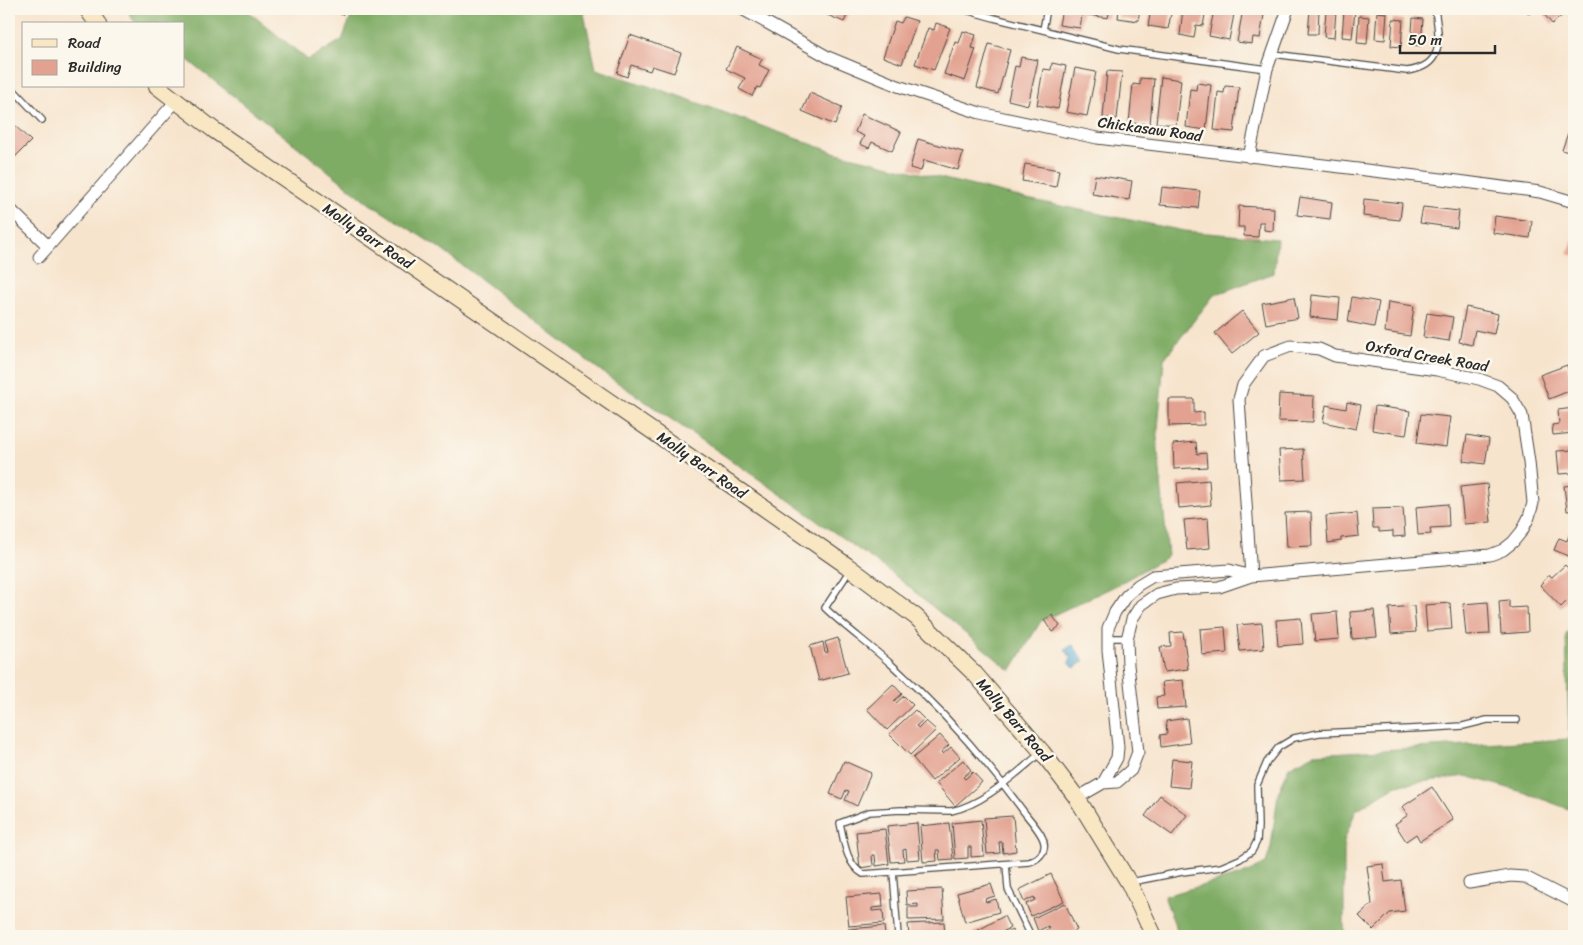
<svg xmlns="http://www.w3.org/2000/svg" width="1583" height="945" font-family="Sriracha,sans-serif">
	<rect width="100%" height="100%" fill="#fbf7ec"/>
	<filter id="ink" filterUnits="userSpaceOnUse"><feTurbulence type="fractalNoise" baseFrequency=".02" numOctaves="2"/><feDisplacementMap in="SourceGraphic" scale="10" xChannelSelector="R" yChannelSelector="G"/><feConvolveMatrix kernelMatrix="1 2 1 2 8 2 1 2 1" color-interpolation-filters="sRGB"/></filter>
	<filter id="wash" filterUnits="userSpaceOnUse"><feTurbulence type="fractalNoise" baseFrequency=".0096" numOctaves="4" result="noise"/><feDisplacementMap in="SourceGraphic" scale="20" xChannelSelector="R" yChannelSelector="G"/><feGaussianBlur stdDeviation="1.12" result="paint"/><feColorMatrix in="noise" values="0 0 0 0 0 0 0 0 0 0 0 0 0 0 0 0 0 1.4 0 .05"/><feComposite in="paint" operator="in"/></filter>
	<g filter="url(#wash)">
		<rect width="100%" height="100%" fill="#f7e4cd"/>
		<path fill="#7fac65" stroke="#556c48" d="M127,9H248L249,12L308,60L342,40L354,9H583L596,69L676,95L833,152L1027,199L1184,231L1277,239L1274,273L1214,295L1164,359L1157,440L1168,556L1117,585L1041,621L1011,671L893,574L769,486L605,374L438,247L370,204L184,57V24H139L133,20Z
			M1574,625V811L1526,793L1466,776L1397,785L1356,810L1344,841V936H1179L1164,896L1241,875L1266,863L1271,847L1278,794L1289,767L1314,754L1569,739L1566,634Z"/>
		<path fill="#57aad2" stroke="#416a7e" d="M1073,645L1084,661L1074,668L1069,663L1071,658L1065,649Z"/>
		<g id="blocks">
			<path fill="#e3a291" d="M332,9H346L342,15Z
				M821,9H850L844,22L820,12Z
				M1062,9H1083L1080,28L1059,25Z
				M1089,9H1110L1108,18L1088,15Z
				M1119,9H1140L1138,21L1118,18Z
				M1151,9H1172L1168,29L1148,26Z
				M1183,9H1206L1203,26L1196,25L1194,38L1180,35Z
				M1214,9H1235L1229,40L1209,36Z
				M1243,9H1265L1260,38L1253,37L1252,44L1237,42Z
				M1310,9H1319L1318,34H1308Z
				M1524,9H1535L1529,14Z
				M1540,9H1570L1552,24Z
				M1326,10L1336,11L1334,38L1324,37Z
				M1344,10L1355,11L1352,38L1342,37Z
				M1377,12L1387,13L1385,40L1375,39Z
				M1359,16L1369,17L1367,44L1357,43Z
				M904,17L917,21L902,64L883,57L895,21L901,23Z
				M1413,18L1423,19L1421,46L1411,45Z
				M1393,19L1403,20L1401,47L1391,46Z
				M936,23L950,28L934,70L915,64L928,28L934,30Z
				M963,31L976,35L972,48L976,49L965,81L944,74L955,42L959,43Z
				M630,35L681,53L674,73L652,66L650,71L631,65L627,77L617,73Z
				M989,44L1010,50L998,94L977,88Z
				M737,47L762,59L759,65L769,70L760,88L757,87L752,96L739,89L745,78L726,69Z
				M1021,57L1038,60L1028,105L1008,100L1015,66L1019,67Z
				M1052,63L1066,66L1058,109L1037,105L1043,69L1051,70Z
				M1075,68L1096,72L1087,116L1066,112Z
				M1107,71L1122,72L1117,119L1103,118Z
				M1161,77L1181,80L1176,125L1156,123Z
				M1140,78L1154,79L1150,124L1129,123L1133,84L1140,85Z
				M1197,83L1211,85L1206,130L1186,127L1190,89L1196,90Z
				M1225,86L1239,87L1234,132L1214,130L1218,92L1224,93Z
				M810,93L842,107L835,125L802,111Z
				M862,114L901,132L892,151L872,142L869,148L860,144L864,136L855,132Z
				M9,120L31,141L11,161L9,159Z
				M1568,133L1574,136V154L1562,150Z
				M918,139L963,152L958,170L924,160L921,171L910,168Z
				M1025,164L1059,170L1056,187L1022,181Z
				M1095,175L1132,181L1129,200L1092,194Z
				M1162,187L1200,191L1198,208L1160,205Z
				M1300,197L1332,202L1330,219L1297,215Z
				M1364,199L1402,203L1400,220L1363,216Z
				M1239,206L1274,208L1273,231L1264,230V222H1259L1258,237L1244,236V227H1238Z
				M1423,207L1459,211L1457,228L1420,223Z
				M1495,216L1532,221L1530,238L1493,233Z
				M1574,237V256L1568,254Z
				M1312,295L1340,298L1338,320L1310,317Z
				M1294,297L1298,318L1266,324L1262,303Z
				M1352,297L1379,302L1374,327L1348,322Z
				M1388,302L1414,306L1410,336L1385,332Z
				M1466,307L1498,314L1494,334L1475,330L1472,345L1459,342Z
				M1242,311L1259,332L1232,354L1215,333Z
				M1427,313L1453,317L1449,341L1423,337Z
				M1567,365L1574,389L1549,399L1540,375Z
				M1279,394L1314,396L1313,422L1278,421Z
				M1169,399H1194V413L1204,412V425L1169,426Z
				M1347,402L1361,405L1356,429L1323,422L1326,405L1346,409Z
				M1375,406L1410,411L1406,435L1372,430Z
				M1574,408V433L1553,435L1552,425L1559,424L1558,410Z
				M1421,414L1450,417L1446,447L1417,443Z
				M1467,435L1489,439L1485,464L1463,461Z
				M1196,442L1197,454L1206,453L1207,467L1174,469L1173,444Z
				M1303,449L1305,479L1281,480L1279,450Z
				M1574,450V473L1559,474L1557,451Z
				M1209,480L1211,505L1179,508L1177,483Z
				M1487,484L1491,522L1464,524L1460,487Z
				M1574,485V510L1567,511L1564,486Z
				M1448,504L1449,527L1430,528L1431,534L1418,535L1416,507Z
				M1403,508L1405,536L1393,537V531L1379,532V528H1373L1372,509Z
				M1311,512L1312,546L1287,547L1285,513Z
				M1357,513L1359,536L1341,538V541L1328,543L1326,516Z
				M1208,518L1210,548L1187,550L1184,520Z
				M1572,527L1574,528V558L1554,550L1559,538L1567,541Z
				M1565,565L1574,574V602L1571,605L1567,601L1561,607L1540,585L1549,575L1552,577Z
				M1509,600V608L1527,607L1528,632L1501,634L1499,601Z
				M1488,602L1490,634L1466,635L1463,604Z
				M1450,603L1452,629L1427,631L1425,605Z
				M1414,606L1416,632L1391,634L1389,608Z
				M1374,610L1377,637L1352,639L1350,612Z
				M1337,612L1339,639L1315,641L1312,614Z
				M1052,615L1060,626L1052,632L1044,620Z
				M1301,618L1303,644L1278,646L1276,620Z
				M1262,623L1264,649L1240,651L1237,625Z
				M1225,627L1227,653L1202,655L1200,629Z
				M1183,632L1188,669L1164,672L1160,647L1171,646L1170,633Z
				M838,638L848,673L819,681L810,646L823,642L825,653L828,652L825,642Z
				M1183,680L1186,707L1157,709L1156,697L1164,696L1162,682Z
				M893,684L902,694L894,701L896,703L904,696L913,705L887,730L867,709Z
				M915,710L924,719L916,726L919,728L926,721L936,730L910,755L889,734Z
				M1187,718L1190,743L1161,747L1160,735L1167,734L1166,721Z
				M940,735L949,745L941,752L943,754L951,747L960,757L932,781L913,758Z
				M1172,759L1192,761L1189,788L1169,786Z
				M963,760L971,770L963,777L965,779L973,772L982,782L955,806L936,783Z
				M844,761L871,773L857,806L845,800L849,791L846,790L842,799L830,794Z
				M1432,787L1453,820L1420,841L1416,834L1406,841L1395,824L1408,815L1402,807Z
				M1160,795L1187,815L1172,835L1145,816Z
				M1013,816L1016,851L1003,853L1002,842H999L1000,853L987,854L984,818Z
				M981,820L984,856L971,857V847H968V858L955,859L952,823Z
				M917,823L920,859L907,860L906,849L903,850L904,861L891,862L887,826Z
				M949,823L953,859L940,860L939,850H936L937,861L923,862L920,826Z
				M885,829L889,864L876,866L875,855H872L873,866L860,868L856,832Z
				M1383,864L1385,882L1401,880L1405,911L1390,913L1373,930L1359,916L1372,904L1367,866Z
				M1051,874L1064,901L1031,916L1026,904L1035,900L1034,897L1024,902L1019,890Z
				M991,884L995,896L985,899L986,902L996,899L999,912L965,922L957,893Z
				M942,889L944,919L908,920V907H918V904L907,905L906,891Z
				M882,894L883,907L872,908V911L883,910L884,923L849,926L846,897Z
				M1065,903L1077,930L1064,936H1041L1040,933L1049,929L1048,926L1038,931L1033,918Z
				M1004,916L1010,928L1001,933L1002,935L1012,930L1015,936H974L973,933Z
				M944,922L945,936H909L908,924Z
				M884,926L885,936H849L848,929Z"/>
		</g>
	</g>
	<g filter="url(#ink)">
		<use href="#blocks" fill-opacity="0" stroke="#4a4743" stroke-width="1"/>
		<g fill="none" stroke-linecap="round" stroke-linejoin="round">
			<defs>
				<path id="lane" d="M962,9L994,18L1119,49L1267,69
					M1043,30L1047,9
					M1273,54L1407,71C1446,66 1439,38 1435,9
					M9,85L42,120
					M850,570L825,608C846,628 870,645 892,665C940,708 983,756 1021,808C1027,817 1043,833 1044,843C1046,853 1037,860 1029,862L863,874C846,864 844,841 840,823L869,812L901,810L951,811C983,805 1015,774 1041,753
					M1108,638H1127
					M1006,864L1008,889L1031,936
					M893,872L898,936
					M1131,882L1182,872L1221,867L1240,859L1252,851L1257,841L1258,826L1257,785L1267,762L1279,747L1294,738L1319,733L1431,728L1463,726L1487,720H1517"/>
				<path id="street" d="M742,9L828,57L898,86L980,113L1097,138L1458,181L1540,192L1574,202
					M1249,157L1267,69L1288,9
					M9,208L48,246
					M39,257L176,101
					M1103,783L1117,758L1118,747L1108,650V628L1115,612L1126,596L1138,585L1153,576L1229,570L1251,576
					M1077,798L1103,783L1117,782L1131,770L1138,752L1128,665L1127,639L1132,619L1141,605L1157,594L1176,589L1219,587L1251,576L1490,555L1503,550L1513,542L1522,531L1529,517L1533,503L1529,462L1522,415L1512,398L1498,386L1479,379L1437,370L1335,356L1319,349L1291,346L1264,356L1243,385L1239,399L1251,576
					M1469,883L1510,876L1525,877L1574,902"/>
				<path id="secondary" d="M87,9L98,24
					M157,86L214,130L760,505L846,565L916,617L975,674L1042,752L1077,798L1129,883L1154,936"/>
			</defs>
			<use href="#lane" stroke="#4a4743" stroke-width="8"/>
			<use href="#street" stroke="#4a4743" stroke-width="13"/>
			<use href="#secondary" stroke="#4a4743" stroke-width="18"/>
			<use href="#lane" stroke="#fff" stroke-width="5.5"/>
			<use href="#street" stroke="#fff" stroke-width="11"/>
			<use href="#secondary" stroke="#f9e7c3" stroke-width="16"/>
		</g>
	</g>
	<g text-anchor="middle" stroke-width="5" stroke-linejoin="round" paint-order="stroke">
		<g font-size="15" fill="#2b2b2b" stroke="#fbf7ec">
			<text transform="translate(1150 129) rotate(8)" y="5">Chickasaw Road</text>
			<text transform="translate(368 236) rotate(34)" y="5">Molly Barr Road</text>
			<text transform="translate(1427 356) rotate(10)" y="5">Oxford Creek Road</text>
			<text transform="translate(702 465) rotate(35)" y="5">Molly Barr Road</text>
			<text transform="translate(1014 720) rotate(49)" y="5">Molly Barr Road</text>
		</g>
	</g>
	<rect width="1583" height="945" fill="none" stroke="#fbf7ec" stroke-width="30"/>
	<rect x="22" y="22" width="162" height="65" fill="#fbf7ec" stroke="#a8a59f"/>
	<rect x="32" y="39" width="25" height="8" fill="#f9e7c3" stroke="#a8a59f"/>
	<text x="68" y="48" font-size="15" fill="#2b2b2b">Road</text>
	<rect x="32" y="60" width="25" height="15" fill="#e3a291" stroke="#a8a59f"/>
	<text x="68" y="72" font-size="15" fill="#2b2b2b">Building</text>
	<path d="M1400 45v8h95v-8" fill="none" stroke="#2b2b2b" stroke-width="2.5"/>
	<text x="1408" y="45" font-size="15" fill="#2b2b2b" stroke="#fbf7ec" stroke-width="4" paint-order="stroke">50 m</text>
</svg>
